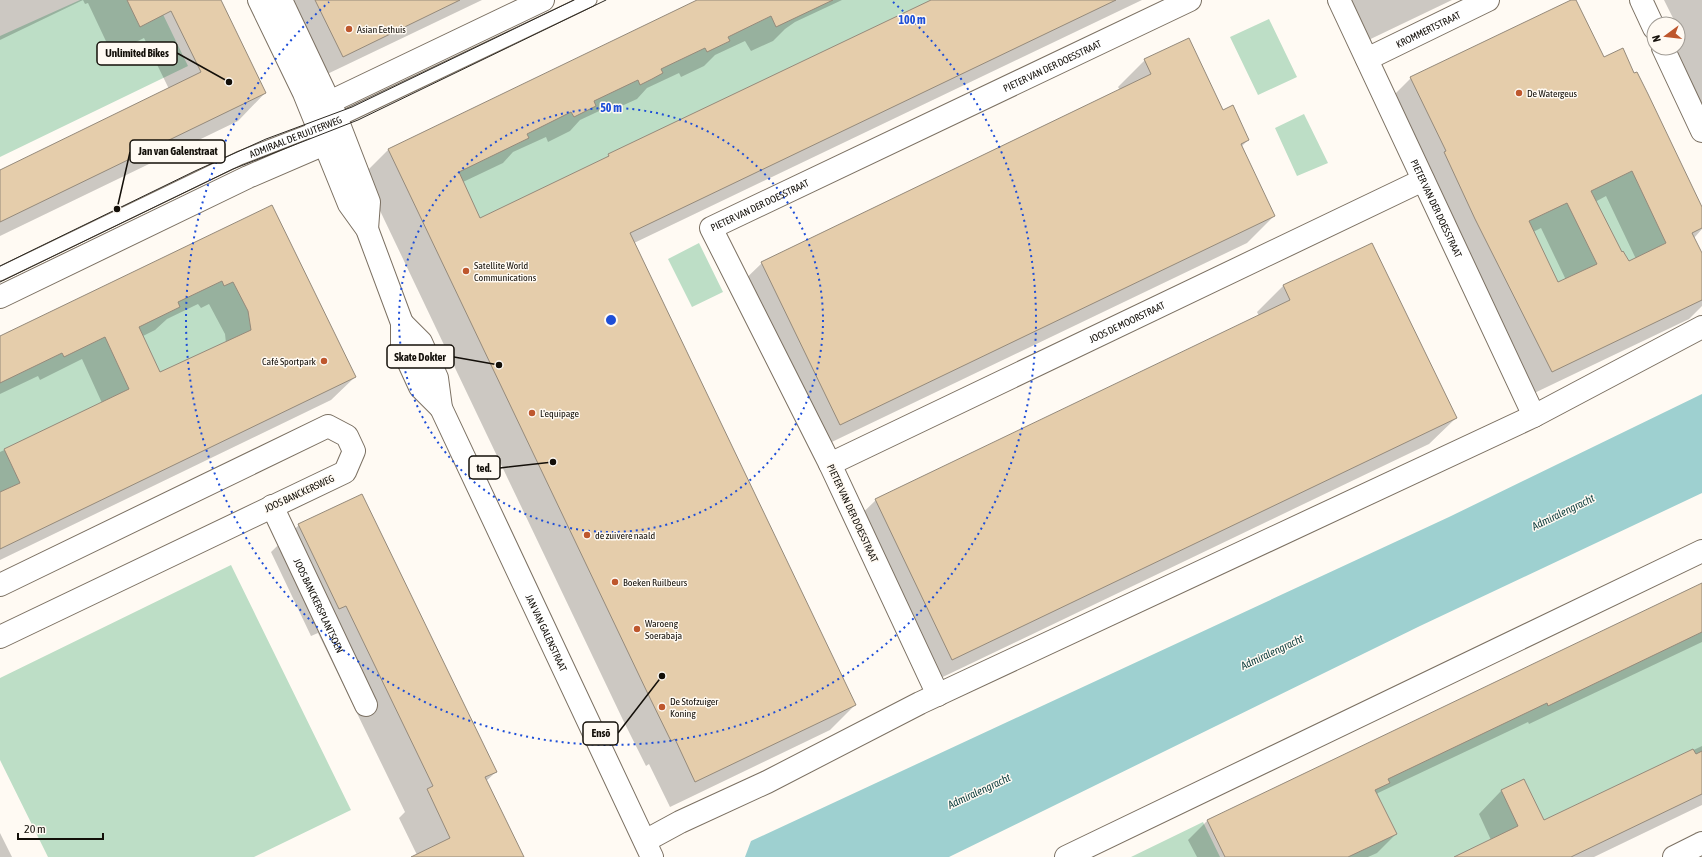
<svg xmlns="http://www.w3.org/2000/svg" width="1702" height="857" font-family="'Asap Condensed',sans-serif">
	<rect width="100%" height="100%" fill="#fffaf3"/>
	<path fill="#bddec6" d="M80,0H156L188,66L0,157V36Z
		M778,0H1024L584,212L816,685L426,166Z
		M1269,19L1297,77L1258,95L1230,37Z
		M1601,94L1679,271L1574,321L1488,148Z
		M1304,114L1328,163L1297,176L1275,128Z
		M278,228L326,354L0,526V366Z
		M699,243L723,292L692,307L668,259Z
		M231,565L351,810L254,857H48L0,760V678Z
		M1702,622V756L1497,857H1333L1312,805Z
		M1203,822L1220,857H1131Z"/>
	<path fill="#9ed0d0" d="M1702,394V493L1420,626L949,857H745L751,841L1449,517Z"/>
	<path fill="#0003" fill-rule="evenodd" d="M0,0H83L0,40Z
		M83,0H220L265,93L238,121L0,236V173L169,89L144,38L112,54L88,3L85,4Z
		M283,0H482L321,77Z
		M699,0H842L795,22L785,29L773,41L751,51L745,41L715,55L704,66L681,77L679,73L647,88L637,99L615,109L612,105L580,120L570,131L548,142L546,137L513,152L503,163L463,182L480,220L604,160L609,155L933,0H1142L634,243L855,705L830,730L670,807L649,764L646,766L623,720L363,175L388,150Z
		M1334,0H1452L1356,46Z
		M1574,0L1604,58L1634,74L1702,209V229L1694,238L1702,264V306L1689,319L1526,397L1385,104L1411,78ZM1606,196L1636,259L1628,262L1621,253L1595,202ZM1541,228L1566,280L1558,283L1533,232Z
		M1664,0H1702V112L1667,48H1678V24H1676Z
		M1145,60L1223,111L1248,140L1241,147L1274,216L1247,243L813,451L735,289L762,263L1120,90L1118,87Z
		M272,206L355,377L331,400L0,560V452L102,403L82,359L40,380L38,376L0,394V337ZM198,304L201,308L209,304L225,334L226,343L160,374L143,336L155,330L167,319Z
		M1372,244L1456,418L1429,444L926,685L849,526L876,500L1259,316L1257,312L1283,286Z
		M299,525L496,772L486,781L523,857H418L399,818L405,812L318,633L311,636L271,552Z
		M1702,584V642L1529,724L1528,722L1378,793L1376,795L1396,834L1377,853L1368,857H1197L1188,840L1207,821Z
		M1702,746V805L1594,857H1456L1491,840L1479,814L1501,791L1524,780L1544,821Z
		M0,833L12,857H0Z"/>
	<path fill="#e5cdab" stroke="#958a7b" fill-rule="evenodd" d="M127,0H221L266,93L0,222V170L201,72L171,11L140,27Z
		M315,0H460L343,57Z
		M697,0H833L776,27L771,16L728,37L730,41L707,52L705,48L684,58L661,69L663,73L652,79L640,85L638,80L594,101L596,106L574,117L571,112L527,134L529,138L459,172L480,218L609,156L608,154L931,0H1116L630,233L856,705L695,782L675,739L671,741L648,694L388,149Z
		M1571,0H1576L1604,57L1623,48L1634,73L1637,72L1648,94L1702,207V228L1692,233L1702,253V300L1552,372L1475,219L1444,152L1446,151L1410,77ZM1632,171L1666,243L1629,261L1623,251L1622,252L1591,191ZM1567,203L1597,264L1558,282L1529,221Z
		M1189,38L1223,110L1233,105L1249,140L1241,144L1275,216L840,425L761,262L1151,74L1144,59Z
		M272,205L356,377L0,549V492L20,483L4,449L129,389L105,337L64,357L62,353L0,383V336ZM222,281L224,286L233,282L248,311L251,330L160,372L139,327L180,307L178,302Z
		M1372,243L1457,418L952,660L875,499L1290,300L1283,285Z
		M362,494L497,772L485,777L524,857H411L450,838L427,789L433,786L346,606L339,609L298,524Z
		M1702,583V632L1548,706L1547,703L1388,779L1390,783L1375,790L1397,834L1348,857H1225L1207,820Z
		M1693,749L1696,754L1702,751V794L1571,857H1454L1518,826L1501,790L1524,779L1544,820Z"/>
	<g fill="none" stroke-linecap="round" stroke-linejoin="round">
		<defs>
			<g id="service">
				<path id="s1" d="M0,274L240,158L338,120L590,0"/>
			</g>
			<g id="minor">
				<path id="s2" d="M1339,0L1534,416"/>
				<path d="M1641,0L1654,28"/>
				<path d="M1663,48L1702,131"/>
				<path id="s3" d="M1367,59L1488,0"/>
				<path id="s4" d="M830,464L1423,180"/>
				<path id="s5" d="M272,506L366,705"/>
				<path d="M0,585L328,426L347,436L354,451L345,472L0,637"/>
				<path id="s6" d="M938,695L830,464L711,228L1190,0"/>
				<path d="M645,841L680,822L767,782L920,703L1534,416L1702,327"/>
				<path d="M1066,857L1702,551"/>
				<path d="M1674,857L1702,843"/>
			</g>
			<path id="tertiary" d="M313,110L543,0
				M0,297L248,177L341,137"/>
			<g id="secondary">
				<path d="M259,0L304,93L349,204L367,229L402,323V348L420,387L441,408"/>
				<path d="M281,0L335,114L369,202L367,229"/>
				<path id="s7" d="M402,323L421,342L437,378L441,408L652,857"/>
			</g>
		</defs>
		<use href="#service" stroke="#7b7062" stroke-width="15"/>
		<use href="#minor" stroke="#7b7062" stroke-width="24"/>
		<use href="#tertiary" stroke="#7b7062" stroke-width="24"/>
		<use href="#secondary" stroke="#7b7062" stroke-width="24"/>
		<use href="#service" stroke="#fff" stroke-width="13"/>
		<use href="#minor" stroke="#fff" stroke-width="22"/>
		<use href="#tertiary" stroke="#fff" stroke-width="22"/>
		<use href="#secondary" stroke="#fff" stroke-width="22"/>
		<path stroke="#2c2822" stroke-width="1" d="M0,266L195,171L266,139L352,107L574,0
			M0,282L233,169L358,120L606,0"/>
	</g>
	<g fill="none" stroke="#1d4ed8" stroke-width="2" stroke-dasharray="2 4">
		<circle cx="611" cy="320" r="212"/>
		<path d="M893 2A425 425 0 1 1 329 2"/>
	</g>
	<g fill="#be572d" stroke="#fffaf3" stroke-width="1.5">
		<circle cx="349" cy="29" r="4"/>
		<circle cx="1519" cy="93" r="4"/>
		<circle cx="466" cy="271" r="4"/>
		<circle cx="324" cy="361" r="4"/>
		<circle cx="532" cy="413" r="4"/>
		<circle cx="587" cy="535" r="4"/>
		<circle cx="615" cy="582" r="4"/>
		<circle cx="637" cy="629" r="4"/>
		<circle cx="662" cy="707" r="4"/>
	</g>
	<g text-anchor="middle" stroke-width="3" stroke-linejoin="round" paint-order="stroke">
		<g font-size="10" fill="#130f09" stroke="#fffaf3" text-anchor="start">
			<text x="357" y="33">Asian Eethuis</text>
			<text x="1527" y="97">De Watergeus</text>
			<text x="474" y="269">Satellite World<tspan x="474" dy="12">Communications</tspan></text>
			<text x="316" y="365" text-anchor="end">Café Sportpark</text>
			<text x="540" y="417">L'equipage</text>
			<text x="595" y="539">de zuivere naald</text>
			<text x="623" y="586">Boeken Ruilbeurs</text>
			<text x="645" y="627">Waroeng<tspan x="645" dy="12">Soerabaja</tspan></text>
			<text x="670" y="705">De Stofzuiger<tspan x="670" dy="12">Koning</tspan></text>
		</g>
		<g font-size="10" fill="#130f09" stroke="#fffaf3">
			<text dy="4" stroke="none"><textPath href="#s3" startOffset="68">KROMMERTSTRAAT</textPath></text>
			<text dy="4" stroke="none"><textPath href="#s6" startOffset="897">PIETER VAN DER DOESSTRAAT</textPath></text>
			<text dy="4" stroke="none"><textPath href="#s1" startOffset="326">ADMIRAAL DE RUIJTERWEG</textPath></text>
			<text dy="4" stroke="none"><textPath href="#s6" startOffset="573">PIETER VAN DER DOESSTRAAT</textPath></text>
			<text dy="4" stroke="none"><textPath href="#s2" startOffset="230">PIETER VAN DER DOESSTRAAT</textPath></text>
			<text dy="4" stroke="none"><textPath href="#s4" startOffset="329">JOOS DE MOORSTRAAT</textPath></text>
			<text transform="translate(299 493) rotate(-25)" y="4">JOOS BANCKERSWEG</text>
			<text transform="translate(853 513) rotate(65)" y="4">PIETER VAN DER DOESSTRAAT</text>
			<text dy="4" stroke="none"><textPath href="#s5" startOffset="110">JOOS BANCKERSPLANTSOEN</textPath></text>
			<text dy="4" stroke="none"><textPath href="#s7" startOffset="345">JAN VAN GALENSTRAAT</textPath></text>
		</g>
		<g font-size="11" font-style="italic" fill="#124141" stroke="#fffaf3">
			<text transform="translate(1563 512) rotate(-26)" y="4">Admiralengracht</text>
			<text transform="translate(1272 652) rotate(-25)" y="4">Admiralengracht</text>
			<text transform="translate(979 791) rotate(-25)" y="4">Admiralengracht</text>
		</g>
	</g>
	<circle cx="611" cy="320" r="6" fill="#1d4ed8" stroke="#fffaf3" stroke-width="2"/>
	<g font-size="12" text-anchor="middle" font-weight="bold" fill="#1d4ed8" stroke="#fffaf3" stroke-width="3" stroke-linejoin="round" paint-order="stroke">
		<text x="912" y="24">100 m</text>
		<text x="611" y="112">50 m</text>
	</g>
	<path fill="none" stroke="#130f09" stroke-width="1.5" d="M229 82L177 53M117 209L130 152M499 365L454 357M553 462L500 468M662 676L618 733"/>
	<g fill="#130f09" stroke="#fffaf3" stroke-width="1.5">
		<circle cx="229" cy="82" r="4"/>
		<circle cx="117" cy="209" r="4"/>
		<circle cx="499" cy="365" r="4"/>
		<circle cx="553" cy="462" r="4"/>
		<circle cx="662" cy="676" r="4"/>
	</g>
	<g fill="#fffaf3" stroke="#130f09" stroke-width="1.5">
		<rect x="97" y="42" width="80" height="23" rx="4"/>
		<rect x="130" y="140" width="95" height="23" rx="4"/>
		<rect x="387" y="345" width="67" height="23" rx="4"/>
		<rect x="469" y="456" width="31" height="23" rx="4"/>
		<rect x="583" y="722" width="35" height="23" rx="4"/>
	</g>
	<g font-size="11" text-anchor="middle" font-weight="bold" fill="#130f09">
		<text x="137" y="57">Unlimited Bikes</text>
		<text x="178" y="155">Jan van Galenstraat</text>
		<text x="420" y="361">Skate Dokter</text>
		<text x="484" y="472">ted.</text>
		<text x="601" y="737">Ensō</text>
	</g>
	<g transform="translate(1666 36) rotate(255)"><circle r="19" fill="#fffaf3" stroke="#a19c95"/>
	<path d="M0-3L7 15L0 10L-7 15Z" fill="#be572d"/>
	<text y="-6" font-size="11" font-weight="bold" text-anchor="middle" fill="#130f09">N</text>
	</g>
	<path d="M18 833v6h85v-6" fill="none" stroke="#130f09" stroke-width="2"/>
	<text x="24" y="833" font-size="12" fill="#130f09" stroke="#fffaf3" stroke-width="3" paint-order="stroke">20 m</text>
</svg>
